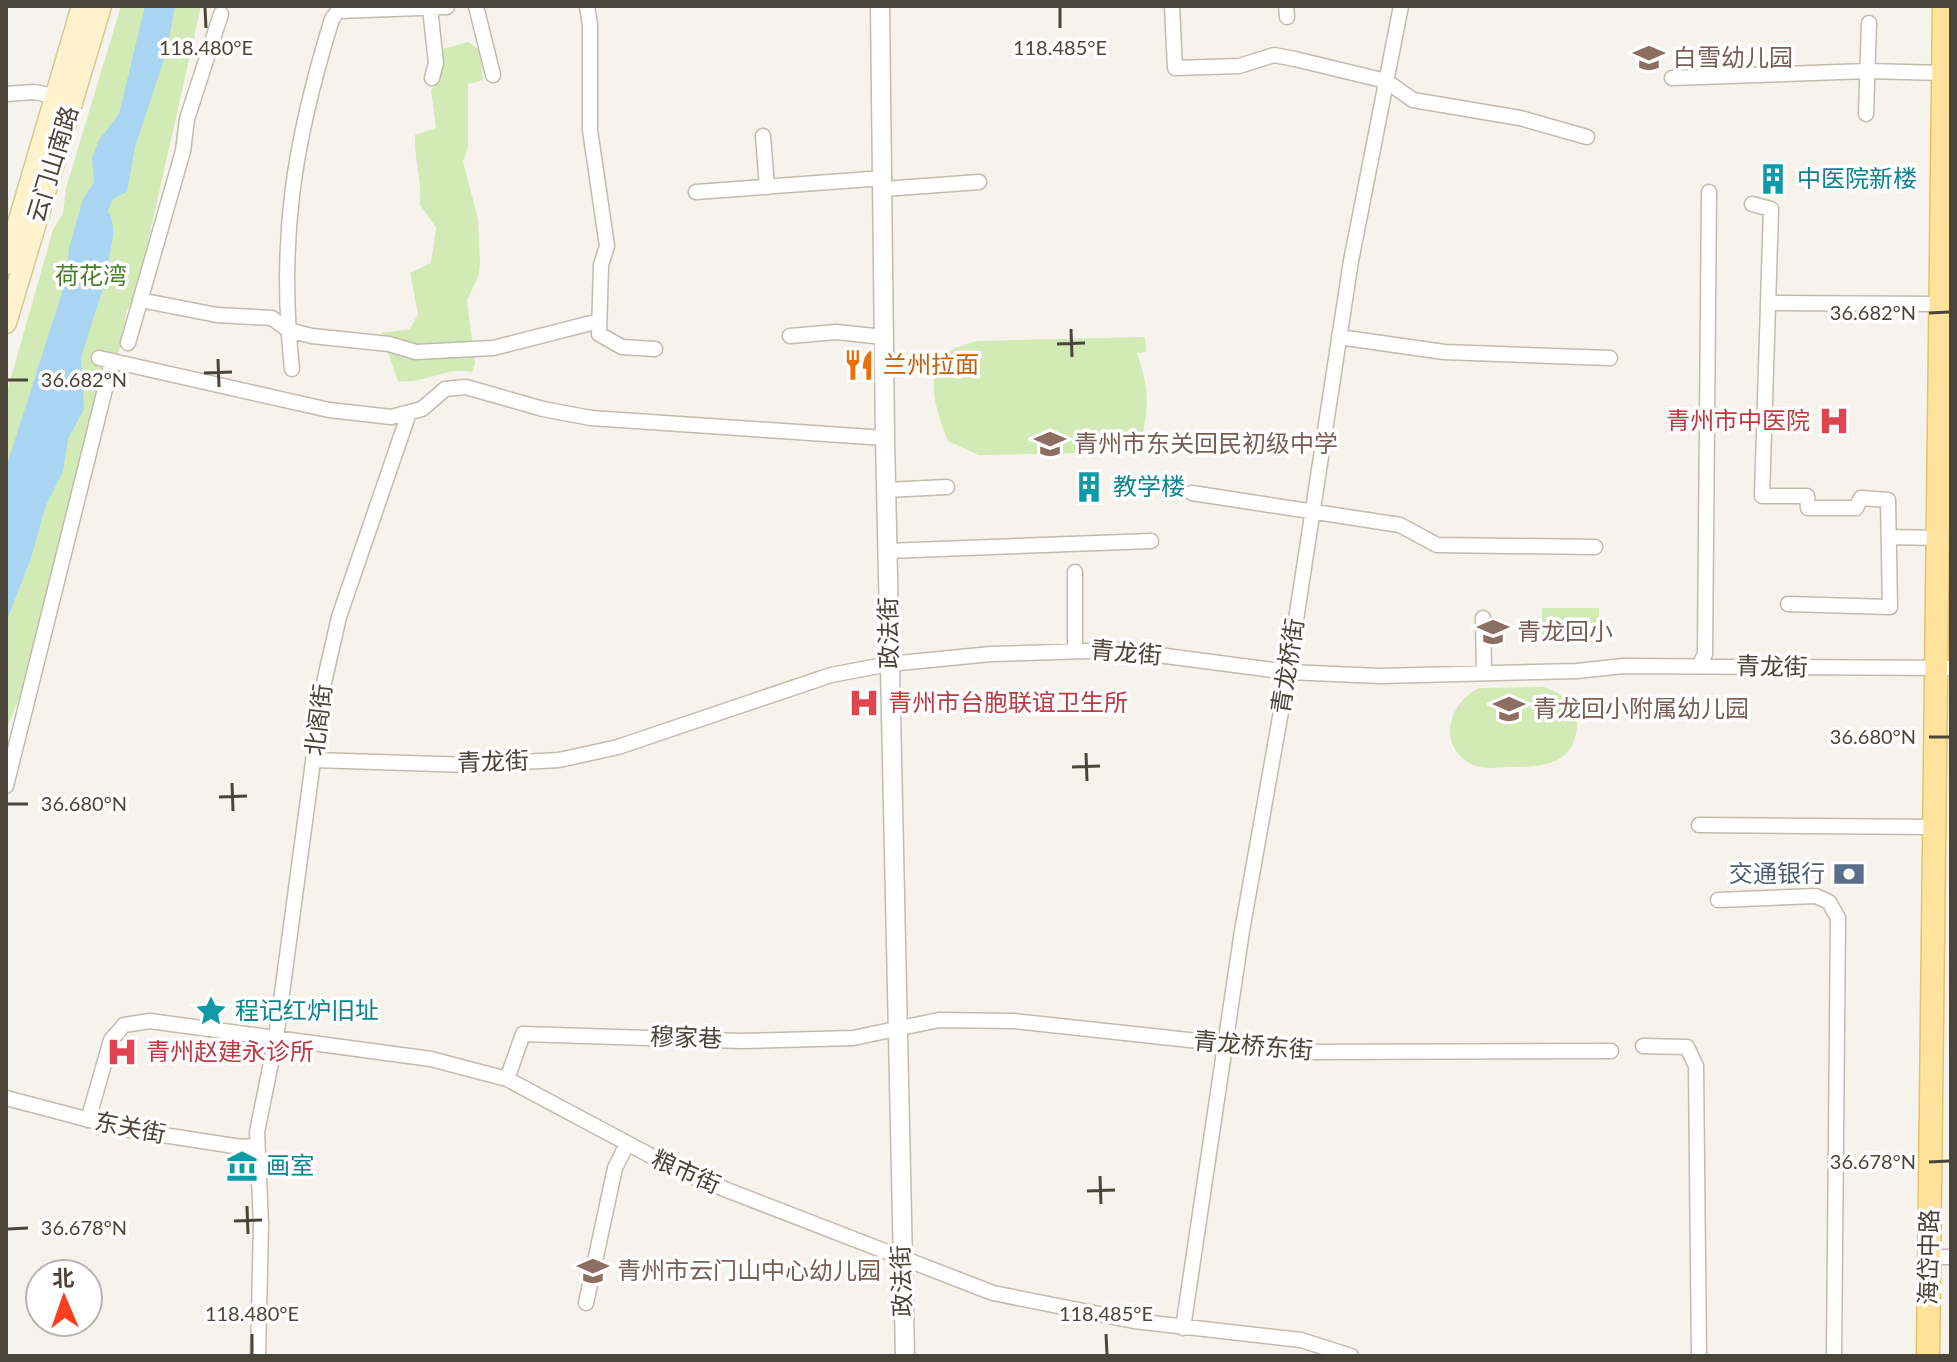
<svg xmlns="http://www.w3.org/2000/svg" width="1957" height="1362" font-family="Lato,'Noto Sans SC',sans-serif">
	<rect width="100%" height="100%" fill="#f6f3ec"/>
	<path fill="#d2eab5" d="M121,6H201L136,295L127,310L119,352L112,361L22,691L6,730V395L53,230L63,213L66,188Z
		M468,42L480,50L483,80L468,84V147L463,162L478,219L480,263L479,275L467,300L475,364L472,372C445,366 425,385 398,381L381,333L410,329L418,314L410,273L431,263L436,227L420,205C422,180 414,159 415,135L436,128L431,90L439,79L443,49Z
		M1145,337L1146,352L1137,353C1150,391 1150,413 1137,452L979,455L948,441C939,418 924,380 942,357C950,348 965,345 976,341Z
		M1542,608H1599V643H1542Z
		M1544,687C1561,693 1578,704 1577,725C1575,766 1541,767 1510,767C1499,767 1483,770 1473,765C1436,747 1448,703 1479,688Z"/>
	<path fill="#a9d4f2" d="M145,6H175L167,50L135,147L127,192L113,199L108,211C120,234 107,249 108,273L81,357L84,409L68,439L63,471L46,505L31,558L6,622V468L67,277L69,248L83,199L94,182L92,158L99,140L119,114Z"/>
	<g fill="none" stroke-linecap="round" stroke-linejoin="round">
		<defs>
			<path id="minor" d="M476,6L493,75
				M587,6L590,25V130L607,246L601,265L599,334L622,347L655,349
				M1172,6L1175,68L1239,66L1274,55L1295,59L1386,81L1413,100L1520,118L1587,137
				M1286,6L1287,17
				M430,8L436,63L432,78
				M1672,78L1867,71L1943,73
				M6,94L34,92L55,96
				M1866,114L1869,23
				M763,136L767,187
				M884,189L979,182
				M696,192L884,178
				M1752,204L1771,209L1762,496H1807L1808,508H1856L1861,498L1888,500L1890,607L1788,604
				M140,300L217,315L272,318L288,330L312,336L389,344L416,352L493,348L599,321
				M1768,303L1940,304
				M790,336L836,332L884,337
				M1339,337L1444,352L1610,358
				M128,343L183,151L187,119L221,14
				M99,358L329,410L391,417L422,409L445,389L466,387L543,409L591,418L885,438
				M292,369C278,239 294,142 332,19L338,11L447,7
				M886,490L947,487
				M1192,493L1400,525L1437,545L1595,547
				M1889,537L1937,538
				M887,551L1151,541
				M1483,618L1484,672
				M1075,648V572
				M1699,666L1705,654L1709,192
				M314,760L469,765L559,760L618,747L831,675L889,664L991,654L1120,650L1288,672L1380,676L1577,671L1623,666L1951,668
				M6,786L112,361
				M1699,825L1934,827
				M1718,900L1816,896L1829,902L1838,918L1834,1356
				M1643,1046L1687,1047L1696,1066L1699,1356
				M507,1079L523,1034L742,1041L853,1038L939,1020L1014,1021L1300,1052L1611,1051
				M6,1098L124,1129L241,1147L256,1146
				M88,1120L111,1040L124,1025L150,1021L431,1059L507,1079L683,1173L993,1293L1134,1321L1301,1340L1351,1356
				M1929,1257H1951
				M586,1303L615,1168L627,1144
				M1183,1328L1242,931L1288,672L1351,261L1401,6
				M258,1356L261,1224L257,1132L276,1038L323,687L339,617L409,413"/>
			<path id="tertiary" d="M880,6L885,438L905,1356"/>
			<path id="secondary" d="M6,264L82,6
				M6,323L101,6"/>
			<path id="primary" d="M1928,1356L1944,6"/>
		</defs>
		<use href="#minor" stroke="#c2bbae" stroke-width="17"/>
		<use href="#tertiary" stroke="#c2bbae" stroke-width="21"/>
		<use href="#secondary" stroke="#d6c79b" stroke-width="23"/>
		<use href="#primary" stroke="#e6c16a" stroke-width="25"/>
		<use href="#minor" stroke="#fff" stroke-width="14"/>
		<use href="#tertiary" stroke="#fff" stroke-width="18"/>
		<use href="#secondary" stroke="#fff3cd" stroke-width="20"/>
		<use href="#primary" stroke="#ffe39c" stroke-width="22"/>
	</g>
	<path fill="none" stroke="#4b4439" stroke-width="3" d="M205,8L206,28M1060,8V28M1929,313L1949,312M1071,329L1072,357M1057,344L1085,343M218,359L219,387M204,373L232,372M8,380H28M1929,737H1949M1086,753L1087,781M1072,767L1100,766M232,783L233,811M219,797L247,796M8,804H28M1929,1162L1949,1161M1100,1176L1101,1204M1087,1191L1115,1190M247,1206L248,1234M234,1221L262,1220M8,1229L28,1228M252,1334V1354M1106,1334L1107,1354"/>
	<defs>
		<symbol id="school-bare" viewBox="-9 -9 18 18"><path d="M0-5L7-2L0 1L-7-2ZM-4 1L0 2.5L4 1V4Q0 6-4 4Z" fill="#8d6e63" stroke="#fff" stroke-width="2.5" paint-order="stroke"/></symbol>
		<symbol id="building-bare" viewBox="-9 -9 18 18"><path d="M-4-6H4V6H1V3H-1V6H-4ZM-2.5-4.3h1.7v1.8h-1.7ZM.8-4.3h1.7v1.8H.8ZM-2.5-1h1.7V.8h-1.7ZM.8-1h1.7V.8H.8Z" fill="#0f9aa8" stroke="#fff" stroke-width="2.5" paint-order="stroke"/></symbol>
		<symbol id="restaurant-bare" viewBox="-9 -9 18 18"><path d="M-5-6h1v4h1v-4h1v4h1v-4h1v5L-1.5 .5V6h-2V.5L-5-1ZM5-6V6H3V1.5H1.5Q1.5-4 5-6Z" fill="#e8710a" stroke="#fff" stroke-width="2.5" paint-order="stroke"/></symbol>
		<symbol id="hospital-bare" viewBox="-9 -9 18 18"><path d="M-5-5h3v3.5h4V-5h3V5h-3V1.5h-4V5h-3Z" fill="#e0444e" stroke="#fff" stroke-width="2.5" paint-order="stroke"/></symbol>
		<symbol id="bank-bare" viewBox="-9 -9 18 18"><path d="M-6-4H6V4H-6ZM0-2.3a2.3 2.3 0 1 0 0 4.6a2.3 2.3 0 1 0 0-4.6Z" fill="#5c6f8a" stroke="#fff" stroke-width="2.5" paint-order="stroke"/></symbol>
		<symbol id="sight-bare" viewBox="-9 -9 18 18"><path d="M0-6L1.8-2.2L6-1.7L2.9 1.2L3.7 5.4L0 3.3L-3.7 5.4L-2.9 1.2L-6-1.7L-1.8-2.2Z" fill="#0f9aa8" stroke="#fff" stroke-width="2.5" paint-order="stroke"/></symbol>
		<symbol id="museum-bare" viewBox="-9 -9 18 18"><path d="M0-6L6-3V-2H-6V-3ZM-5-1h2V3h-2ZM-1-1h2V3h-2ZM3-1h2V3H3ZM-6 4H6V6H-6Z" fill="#0f9aa8" stroke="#fff" stroke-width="2.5" paint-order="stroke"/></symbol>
	</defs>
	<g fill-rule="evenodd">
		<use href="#school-bare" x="1627" y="36" width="44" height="44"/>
		<use href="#building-bare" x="1751" y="157" width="44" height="44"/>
		<use href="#restaurant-bare" x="837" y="343" width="44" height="44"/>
		<use href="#hospital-bare" x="1812" y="399" width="44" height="44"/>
		<use href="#school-bare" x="1028" y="422" width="44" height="44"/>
		<use href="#building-bare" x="1067" y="465" width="44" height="44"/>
		<use href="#school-bare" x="1471" y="610" width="44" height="44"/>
		<use href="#hospital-bare" x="842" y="681" width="44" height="44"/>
		<use href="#school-bare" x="1487" y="687" width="44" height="44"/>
		<use href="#bank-bare" x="1827" y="852" width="44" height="44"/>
		<use href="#sight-bare" x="189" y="989" width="44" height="44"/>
		<use href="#hospital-bare" x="100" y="1030" width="44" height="44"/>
		<use href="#museum-bare" x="220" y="1144" width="44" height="44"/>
		<use href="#school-bare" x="571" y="1249" width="44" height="44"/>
	</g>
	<g text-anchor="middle" stroke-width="7" stroke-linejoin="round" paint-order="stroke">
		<g font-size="24" fill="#785e54" stroke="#fff" text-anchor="start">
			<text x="1673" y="66">白雪幼儿园</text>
			<text x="1074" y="452">青州市东关回民初级中学</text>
			<text x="1517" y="640">青龙回小</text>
			<text x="1533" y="717">青龙回小附属幼儿园</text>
			<text x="617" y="1279">青州市云门山中心幼儿园</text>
		</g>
		<g font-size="24" fill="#4b4439" stroke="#fff">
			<text transform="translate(53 164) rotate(-73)" y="8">云门山南路</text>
			<text transform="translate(889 633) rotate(-91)" y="8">政法街</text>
			<text transform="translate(1126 653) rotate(5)" y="8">青龙街</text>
			<text transform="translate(1288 666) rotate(-81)" y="8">青龙桥街</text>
			<text transform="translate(1772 667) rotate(1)" y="8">青龙街</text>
			<text transform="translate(319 720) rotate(-83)" y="8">北阁街</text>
			<text transform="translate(493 762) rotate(-2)" y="8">青龙街</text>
			<text transform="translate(686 1038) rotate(2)" y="8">穆家巷</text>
			<text transform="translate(1253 1046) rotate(5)" y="8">青龙桥东街</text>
			<text transform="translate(130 1128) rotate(11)" y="8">东关街</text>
			<text transform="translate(686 1172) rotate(24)" y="8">粮市街</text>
			<text transform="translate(1929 1257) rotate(-89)" y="8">海岱中路</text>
			<text transform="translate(902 1281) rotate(-92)" y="8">政法街</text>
		</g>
		<g font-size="24" fill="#0d838f" stroke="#fff" text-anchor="start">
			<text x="1797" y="187">中医院新楼</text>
			<text x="1113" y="495">教学楼</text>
			<text x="235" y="1019">程记红炉旧址</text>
			<text x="266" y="1174">画室</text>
		</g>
		<g font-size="24" fill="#4a7f2a" stroke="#fff">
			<text x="91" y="284">荷花湾</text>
		</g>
		<g font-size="24" fill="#c56008" stroke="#fff" text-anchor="start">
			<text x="883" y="373">兰州拉面</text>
		</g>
		<g font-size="24" fill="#be3a42" stroke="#fff" text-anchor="start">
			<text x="1810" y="429" text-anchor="end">青州市中医院</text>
			<text x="888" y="711">青州市台胞联谊卫生所</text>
			<text x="146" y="1060">青州赵建永诊所</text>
		</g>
		<g font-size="24" fill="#4e5e75" stroke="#fff" text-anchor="end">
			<text x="1825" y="882">交通银行</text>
		</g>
	</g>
	<g font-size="20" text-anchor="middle" fill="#4b4439" stroke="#fff" stroke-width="7" stroke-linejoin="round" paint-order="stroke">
		<text x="206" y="55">118.480°E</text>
		<text x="1060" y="55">118.485°E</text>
		<text x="1873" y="320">36.682°N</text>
		<text x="84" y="387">36.682°N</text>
		<text x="1873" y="744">36.680°N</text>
		<text x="84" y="811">36.680°N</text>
		<text x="1873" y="1169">36.678°N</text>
		<text x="84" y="1235">36.678°N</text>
		<text x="252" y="1321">118.480°E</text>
		<text x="1106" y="1321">118.485°E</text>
	</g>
	<rect width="1957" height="1362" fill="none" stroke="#4b4439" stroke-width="16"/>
	<g transform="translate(64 1298) rotate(358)"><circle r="38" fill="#ffffff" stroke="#b7b4b0" stroke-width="2"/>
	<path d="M0-6L14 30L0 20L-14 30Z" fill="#fc3f1d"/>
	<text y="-12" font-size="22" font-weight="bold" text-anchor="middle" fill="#4b4439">北</text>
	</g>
</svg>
